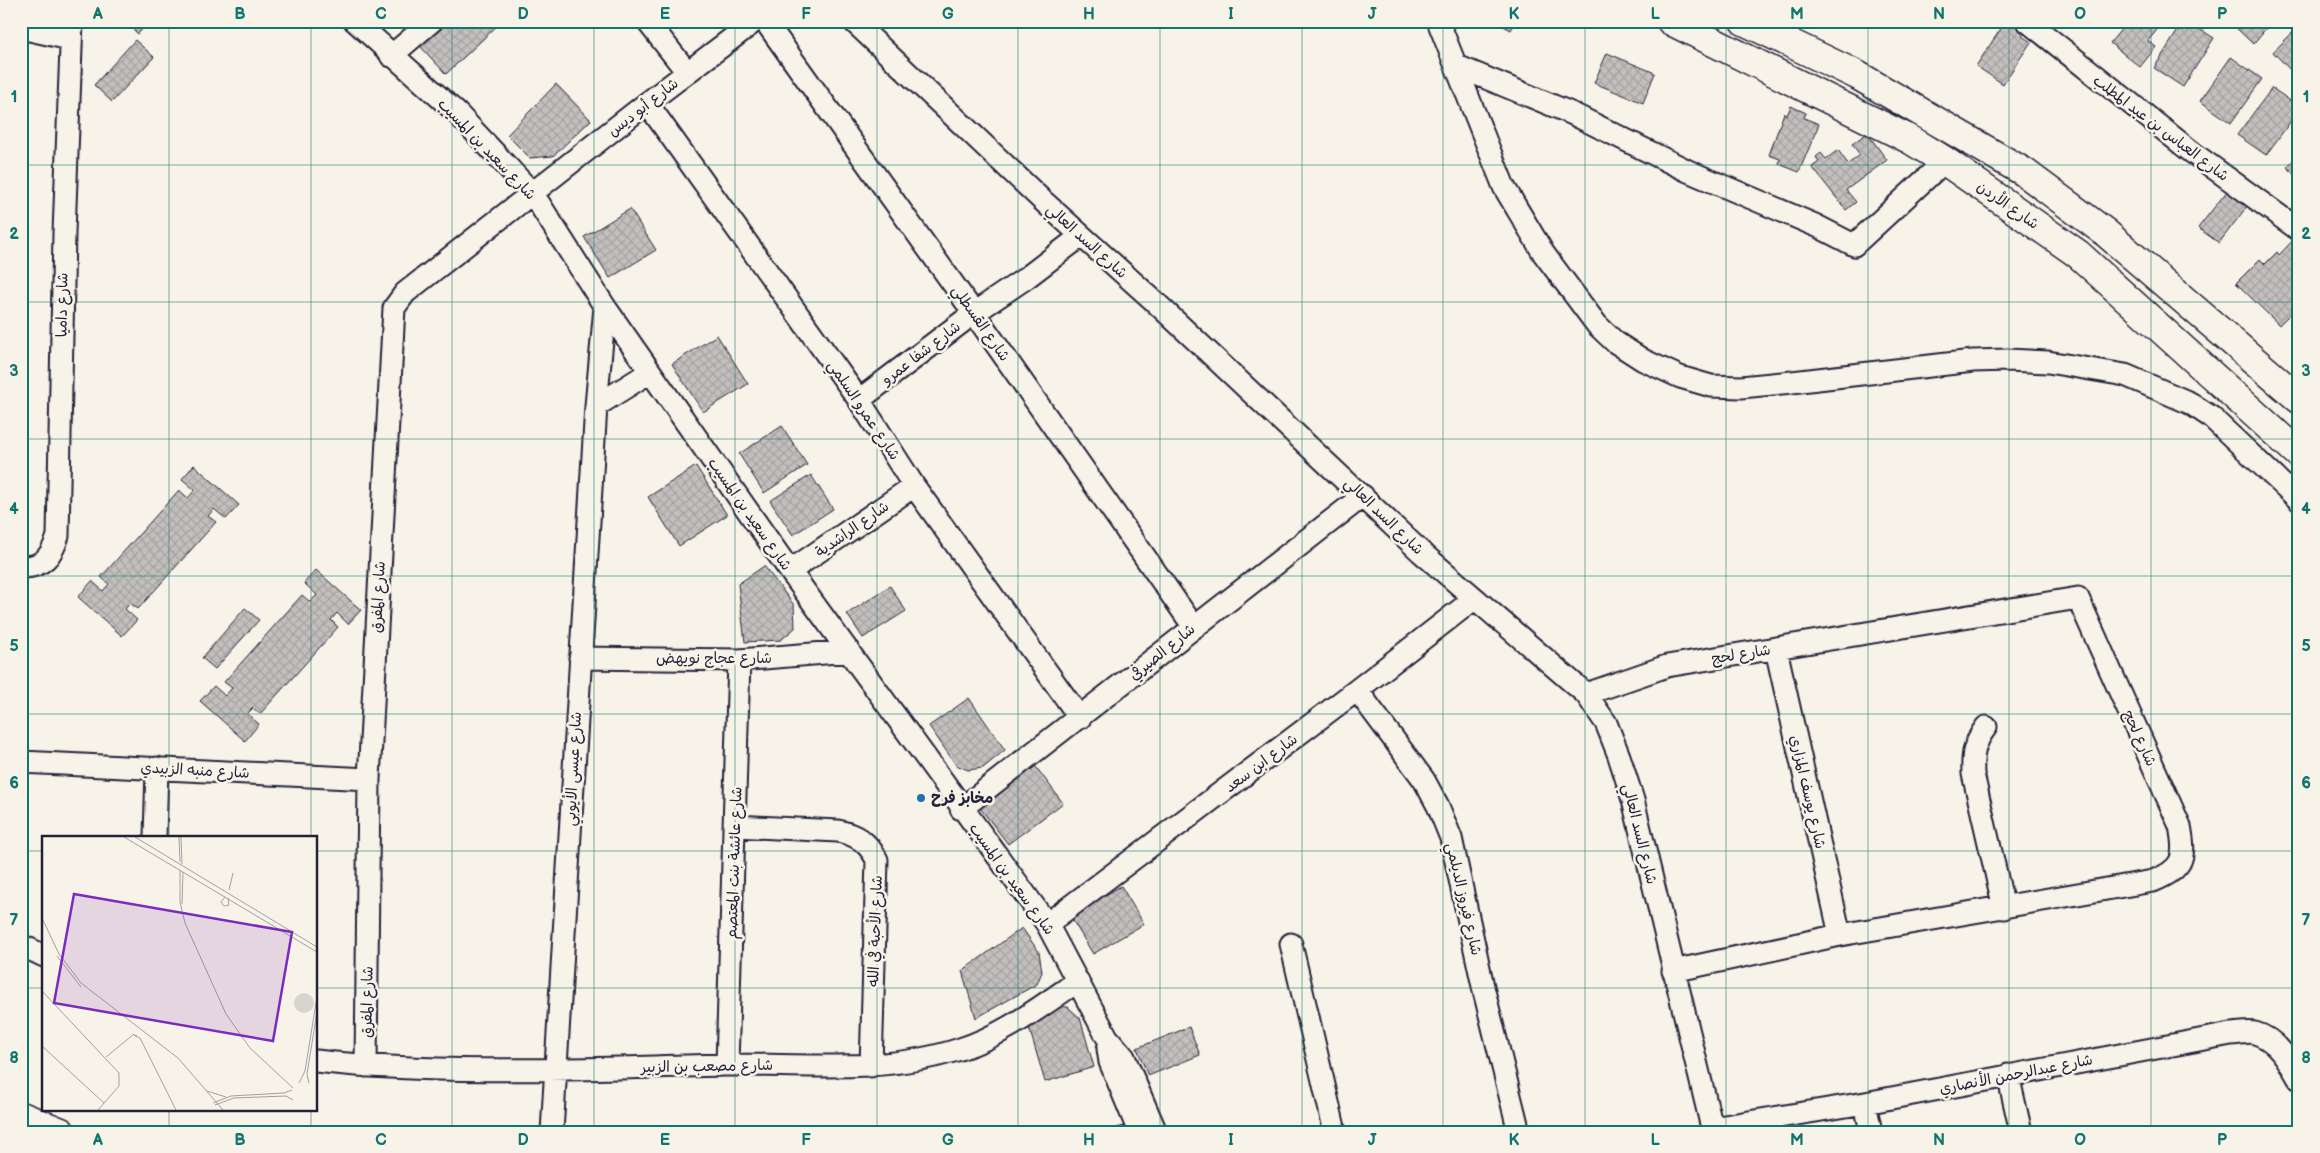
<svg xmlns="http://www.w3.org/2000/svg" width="2320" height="1153" font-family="'Balsamiq Sans','Playpen Sans Arabic',sans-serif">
	<defs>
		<pattern id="building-cross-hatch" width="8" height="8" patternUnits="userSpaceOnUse" patternTransform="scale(1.25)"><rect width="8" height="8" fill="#c2bfbd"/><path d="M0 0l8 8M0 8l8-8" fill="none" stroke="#a6a4a3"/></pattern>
	</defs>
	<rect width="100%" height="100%" fill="#f7f3e8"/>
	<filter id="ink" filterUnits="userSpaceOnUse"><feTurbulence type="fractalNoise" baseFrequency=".02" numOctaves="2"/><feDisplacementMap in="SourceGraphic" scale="10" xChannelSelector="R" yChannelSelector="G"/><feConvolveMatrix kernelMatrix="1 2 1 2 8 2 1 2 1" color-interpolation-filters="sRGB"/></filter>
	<g filter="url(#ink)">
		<path fill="url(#building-cross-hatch)" stroke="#22223b" d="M124,21H149L138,34Z
			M444,21H496L499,24L446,74L419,45Z
			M1494,21H1520L1518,26L1514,24L1511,30Z
			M2006,21L2025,32L2022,36L2031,42L2003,84L1976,66Z
			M2128,21H2164L2148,41L2156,47L2140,67L2110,43Z
			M2184,21H2187L2214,38L2183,87L2154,68Z
			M2229,21H2272L2253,44Z
			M2299,26V78H2298L2273,52Z
			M135,40L154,57L112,102L94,85Z
			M1607,53L1655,73L1643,103L1594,83Z
			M2231,57L2262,79L2231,123L2200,101Z
			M556,84L591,120L553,156L530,158L507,135Z
			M2272,88L2299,107V110L2266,155L2237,135Z
			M1791,106L1806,113L1804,118L1819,124L1799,172L1779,164L1780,159L1769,155L1784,113L1787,115Z
			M1867,133L1887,160L1846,190L1856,202L1846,210L1812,167L1819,162L1816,157L1821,153L1826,159L1838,150L1848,164L1860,155L1852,144Z
			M2299,154V178L2287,167Z
			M2228,190L2248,205L2219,243L2198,228Z
			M630,209L656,250L610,278L584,237Z
			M2298,235L2299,305L2279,325L2236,283L2260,259L2265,264L2277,252L2279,255Z
			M717,335L748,384L703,412L672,364Z
			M782,426L807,465L764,493L739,454Z
			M194,465L239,505L226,519L214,509L208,516L216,522L138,609L130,603L125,609L137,620L122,636L78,597L92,581L103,591L109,584L101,577L179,490L188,498L195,490L182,479Z
			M696,466L727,515L679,546L648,497Z
			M811,475L833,509L793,535L770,501Z
			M764,566L794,605L795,628L781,640L745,642L738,584Z
			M316,570L361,610L348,624L337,613L331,620L338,627L260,714L253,708L247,714L259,724L245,741L200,701L214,686L225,696L232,688L224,682L302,595L310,602L317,595L304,583Z
			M890,586L906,611L863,638L847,614Z
			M245,608L259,620L215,669L202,658Z
			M969,698L1005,750L983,768L968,770L956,765L929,726Z
			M1033,763L1063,803L1008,844L977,804Z
			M1121,886L1144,924L1093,954L1070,916Z
			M1022,928L1039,952L1042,972L1037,984L976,1018L962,971Z
			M1053,1006L1068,1007L1080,1018L1094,1067L1045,1082L1028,1024Z
			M1189,1027L1200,1055L1148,1076L1137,1048Z
			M1123,1126L1125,1132H1103Z"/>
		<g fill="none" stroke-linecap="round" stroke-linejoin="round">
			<defs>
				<path id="minor" d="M355,21L458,114L533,194L605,307L790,571L1047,924L1107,1037L1124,1057L1156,1132
					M647,21L687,72
					M765,21L974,313L1194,627
					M853,21L1043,201L1153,300L1421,552L1586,694L1606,723L1619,756L1633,800L1713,1132
					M1438,21L1504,187L1544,254L1597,325L1615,342L1643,360L1680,377L1711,386L1741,387L1792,382L1973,361L2007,360L2048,362L2125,375L2190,403L2211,417L2299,500
					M2027,21L2193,153L2299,230
					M21,28L70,39
					M391,56L432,21
					M1457,66L1573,114L1688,171L1817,226L1854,245L1945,161
					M647,103L859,400L914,486L1080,718
					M859,400L974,313L1026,278L1081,236
					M596,406L650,372
					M21,567C43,568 52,555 58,536L64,233L72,21
					M790,571L914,486
					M1776,649L1840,935
					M580,658L739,660L849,651
					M1357,690L1424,780L1438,806L1451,838L1484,991L1519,1132
					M1586,694L1667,666L2078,598L2180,826C2186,857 2184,869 2153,881L1840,935L1673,971
					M1986,727C1974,743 1972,754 1973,774L2004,908
					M21,762L369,779
					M961,809L1363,496
					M735,826L838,831C857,835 868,842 877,860L871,1066
					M155,837L157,768
					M1047,924L1357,690L1474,599
					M1291,944L1335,1132
					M21,945L44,956
					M1108,1049L1110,1062L1139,1132
					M316,1061C450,1076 590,1068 725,1065C803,1064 884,1074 960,1049C1004,1035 1040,1007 1078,981
					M727,1065L739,660
					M366,1066L369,779L394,308L405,293L647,103L755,21
					M2008,1075L2021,1132
					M1865,1103L1871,1132
					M1712,1128L1865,1103L2231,1034C2238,1034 2249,1031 2255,1033C2277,1039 2289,1061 2299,1079
					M552,1132L596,406L605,307"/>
				<path id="highway" d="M1671,21L1911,140L1945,161L2078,254L2299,454
					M1744,21L1857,75L2024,172L2106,233L2299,399
					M21,1116L61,1132"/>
			</defs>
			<use href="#minor" stroke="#22223b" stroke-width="25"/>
			<use href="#highway" stroke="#22223b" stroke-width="31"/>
			<use href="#minor" stroke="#f7f3e8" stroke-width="21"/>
			<use href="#highway" stroke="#f7f3e8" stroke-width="28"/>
		</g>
	</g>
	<path fill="none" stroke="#0f766e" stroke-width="1" stroke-opacity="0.55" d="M169,21V837M311,21V837M452,21V1132M594,21V1132M735,21V1132M877,21V1132M1018,21V1132M1160,21V1132M1302,21V1132M1443,21V1132M1585,21V1132M1726,21V1132M1868,21V1132M2009,21V1132M2151,21V1132M21,165H2299M21,302H2299M21,439H2299M21,576H2299M21,714H2299M21,851H44M316,851H2299M21,988H44M316,988H2299M169,1109V1132M311,1109V1132"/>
	<circle fill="#1f6fb2" stroke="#f7f3e8" stroke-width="2" cx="921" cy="798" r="5"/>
	<g text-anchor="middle" stroke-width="5" stroke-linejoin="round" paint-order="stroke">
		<g font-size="15" fill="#22223b" stroke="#f7f3e8">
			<text transform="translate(643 107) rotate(-38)" y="5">شارع أبو ديس</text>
			<text transform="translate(2161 128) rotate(37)" y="5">شارع العباس بن عبد المطلب</text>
			<text transform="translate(487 149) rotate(46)" y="5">شارع سعيد بن المسيب</text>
			<text transform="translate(2008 205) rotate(35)" y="5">شارع الأردن</text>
			<text transform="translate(1087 241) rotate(42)" y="5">شارع السد العالي</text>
			<text transform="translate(62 305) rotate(-89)" y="5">شارع داميا</text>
			<text transform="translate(981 323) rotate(55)" y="5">شارع القسطلي</text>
			<text transform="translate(921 353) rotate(-37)" y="5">شارع شفا عمرو</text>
			<text transform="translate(864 410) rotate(56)" y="5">شارع عمرو السلمي</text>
			<text transform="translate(750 514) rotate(55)" y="5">شارع سعيد بن المسيب</text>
			<text transform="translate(1384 516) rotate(44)" y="5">شارع السد العالي</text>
			<text transform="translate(852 529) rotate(-35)" y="5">شارع الراشدية</text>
			<text transform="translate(378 597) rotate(-87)" y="5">شارع المفرق</text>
			<text transform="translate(1162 652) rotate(-39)" y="5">شارع الصيرفي</text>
			<text transform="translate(1741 654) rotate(-9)" y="5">شارع لحج</text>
			<text x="714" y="663">شارع عجاج نويهض</text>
			<text transform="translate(2140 738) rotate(66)" y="5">شارع لحج</text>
			<text transform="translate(1261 763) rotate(-37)" y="5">شارع ابن سعد</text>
			<text transform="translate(573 769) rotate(-87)" y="5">شارع عيسى الأيوبي</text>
			<text transform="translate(195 770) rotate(3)" y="5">شارع منبه الزبيدي</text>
			<text transform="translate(1808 792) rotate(77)" y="5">شارع يوسف المزاري</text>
			<text transform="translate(1640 834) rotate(76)" y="5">شارع السد العالي</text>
			<text transform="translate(734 863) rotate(-88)" y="5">شارع عائشة بنت المعتصم</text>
			<text transform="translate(1012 879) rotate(54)" y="5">شارع سعيد بن المسيب</text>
			<text transform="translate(1464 899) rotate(77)" y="5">شارع فيروز الديلمي</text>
			<text transform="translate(875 931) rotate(-88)" y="5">شارع الأحبة في الله</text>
			<text transform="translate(367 1002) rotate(-89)" y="5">شارع المفرق</text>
			<text transform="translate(707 1066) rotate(-1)" y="5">شارع مصعب بن الزبير</text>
			<text transform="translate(2016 1074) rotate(-11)" y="5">شارع عبدالرحمن الأنصاري</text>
		</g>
		<g font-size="15" font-weight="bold" fill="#22223b" stroke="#f7f3e8" text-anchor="start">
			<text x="931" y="803">مخابز فرح</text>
		</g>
	</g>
	<g transform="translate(42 836)">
		<rect width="275" height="275" fill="#f7f3e8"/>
		<path d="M252 167a10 10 0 1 1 20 0a10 10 0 1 1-20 0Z" fill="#d8d5cf"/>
		<path fill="none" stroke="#a29fa3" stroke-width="1" d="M82,1L275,116M93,1L275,111M137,1L138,26M139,1L140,28M138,34V66L143,87L184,178L208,212L251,252M187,54L191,37M183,61L179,66L182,70L187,69L186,62M140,68L141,36M0,82L17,118L39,147L136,222L181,274M15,120L39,151M0,155L77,237V250L56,274M95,200L92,199L98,202L134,274M0,210L62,267M64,221L92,198M257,247L263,235L275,161M267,247L265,238L275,176M165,255L184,261M171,267L189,260L242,257L250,254M173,269L192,262L244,260L251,264"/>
		<path fill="#7b2cbf" fill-opacity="0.15" stroke="#7b2cbf" stroke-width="2.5" d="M32,58L250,96L231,205L12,167Z"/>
		<rect width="275" height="275" fill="none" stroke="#22223b" stroke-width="2.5"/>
	</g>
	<rect width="2320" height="1153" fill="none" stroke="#f7f3e8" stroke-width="55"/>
	<rect x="28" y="28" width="2264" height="1098" fill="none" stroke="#0f766e" stroke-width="2"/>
	<g font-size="16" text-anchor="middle" font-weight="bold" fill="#0f766e">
		<text x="98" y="19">A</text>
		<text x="240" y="19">B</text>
		<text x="381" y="19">C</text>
		<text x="523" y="19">D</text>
		<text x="665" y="19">E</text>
		<text x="806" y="19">F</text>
		<text x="948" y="19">G</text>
		<text x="1089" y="19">H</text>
		<text x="1231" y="19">I</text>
		<text x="1372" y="19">J</text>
		<text x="1514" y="19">K</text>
		<text x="1655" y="19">L</text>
		<text x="1797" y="19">M</text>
		<text x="1939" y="19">N</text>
		<text x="2080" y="19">O</text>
		<text x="2222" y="19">P</text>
		<text x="14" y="102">1</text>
		<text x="2306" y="102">1</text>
		<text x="14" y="239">2</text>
		<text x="2306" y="239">2</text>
		<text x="14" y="376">3</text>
		<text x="2306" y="376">3</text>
		<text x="14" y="514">4</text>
		<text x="2306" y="514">4</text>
		<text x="14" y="651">5</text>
		<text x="2306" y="651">5</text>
		<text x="14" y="788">6</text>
		<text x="2306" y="788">6</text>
		<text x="14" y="925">7</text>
		<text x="2306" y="925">7</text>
		<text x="14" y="1063">8</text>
		<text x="2306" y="1063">8</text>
		<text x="98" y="1145">A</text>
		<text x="240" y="1145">B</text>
		<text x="381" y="1145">C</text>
		<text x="523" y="1145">D</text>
		<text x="665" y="1145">E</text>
		<text x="806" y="1145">F</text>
		<text x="948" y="1145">G</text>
		<text x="1089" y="1145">H</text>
		<text x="1231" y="1145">I</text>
		<text x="1372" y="1145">J</text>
		<text x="1514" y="1145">K</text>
		<text x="1655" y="1145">L</text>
		<text x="1797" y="1145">M</text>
		<text x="1939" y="1145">N</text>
		<text x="2080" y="1145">O</text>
		<text x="2222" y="1145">P</text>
	</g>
</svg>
